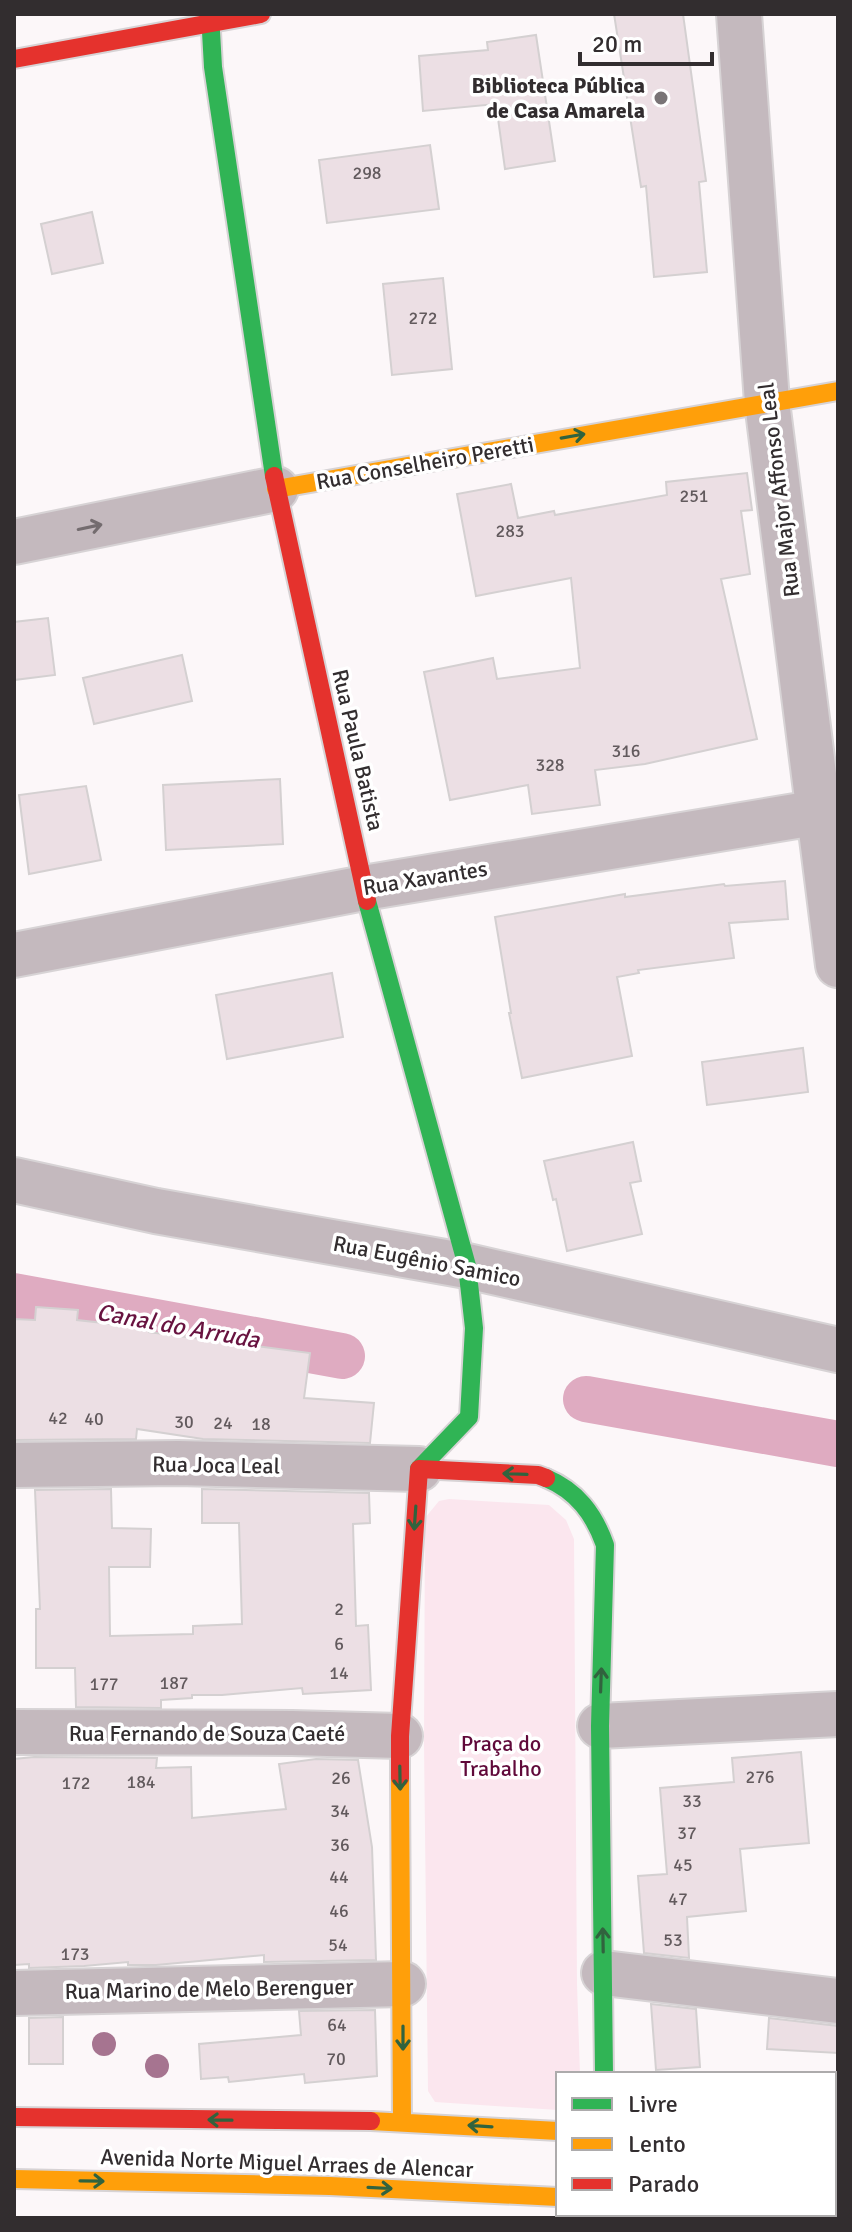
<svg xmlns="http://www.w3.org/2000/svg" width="852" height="2232" font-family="Signika,sans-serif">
  <rect width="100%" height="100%" fill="#fcf7f9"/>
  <!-- green -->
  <path fill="#fbe6ee" d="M449 1499 549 1505 566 1520 574 1539 577 1984 580 2074H558V2110L435 2102 428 2091 424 1744 425 1518 439 1501Z"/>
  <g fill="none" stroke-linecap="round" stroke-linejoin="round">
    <!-- canal -->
    <path stroke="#dfabc1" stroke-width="46" d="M14 1296 342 1356
      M586 1399 838 1444"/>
  </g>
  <!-- building -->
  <path fill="#ecdfe4" stroke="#d4d0d1" stroke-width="2" d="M614 14H683L706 181 699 182 707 272 654 277 646 186 641 187Z
    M536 35 555 161 505 169 496 104 423 111 419 56 488 50 487 42Z
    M430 145 439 209 327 223 319 160Z
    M92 212 103 263 52 274 41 224Z
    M443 278 452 369 392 375 383 284Z
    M747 473 752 510 741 511 750 574 721 579 757 739 645 764 595 770 600 805 532 814 528 785 450 800 424 672 493 658 497 679 580 668 571 578 476 596 457 494 511 484 518 518 554 511 555 515 667 495 666 482Z
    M48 618 55 675 14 680V622Z
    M182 655 192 701 94 724 83 678Z
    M280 779 283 844 166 850 163 785Z
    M86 786 101 860 29 874 19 795Z
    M785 881 788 919 729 923 734 958 638 970 639 973 617 977 632 1056 522 1078 509 1013H511L495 917 625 894V897L724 884 725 886Z
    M332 973 343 1037 227 1059 216 995Z
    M803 1048 808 1092 707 1105 702 1062Z
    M633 1142 641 1181 630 1183 642 1234 567 1251 556 1199 553 1200 544 1161Z
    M36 1307 78 1310 77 1320 149 1328V1332L310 1353 304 1398 374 1403 370 1443 203 1439 137 1429 136 1439 14 1440V1319L35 1320Z
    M111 1489 112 1528 151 1529 150 1567H109L110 1636 193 1634V1626L242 1624 239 1523H202V1489L369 1493 370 1523 353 1524 356 1626 368 1625 371 1690 303 1694 302 1688 222 1695H192V1698L161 1700V1708L76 1707 75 1668H36V1609H40L35 1490Z
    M801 1752 809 1843 740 1849 746 1911 687 1917 689 1958 644 1953 638 1876 667 1874 660 1788 734 1782 732 1758Z
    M34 1757 157 1758 156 1768 191 1767 192 1818 286 1809 279 1764 316 1759 358 1760 372 1847 376 1960 264 1962V1955L156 1965H128V1962L84 1966 29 1968V1964L14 1965V1759Z
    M651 2004 696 2009 700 2067 656 2070Z
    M375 2010 377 2076 305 2083 304 2074 229 2082 228 2077 201 2079 199 2044 301 2035 299 2011Z
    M63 2017V2064H29V2018Z
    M769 2018 838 2026V2053L767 2049Z"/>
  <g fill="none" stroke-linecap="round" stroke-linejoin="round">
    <!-- street casing -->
    <g stroke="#d7d3d5" stroke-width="48">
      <path id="street" d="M739 14 767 402 838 965
        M14 542 276 489
        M14 955 364 888 838 809
        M14 1180 156 1211 467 1266 838 1350
        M14 1465 178 1463 419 1469
        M600 1726 838 1714
        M14 1732 292 1733 400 1736
        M604 1973 838 2001
        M14 1993 403 1984
        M834 2187H838"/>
    </g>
    <!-- fast casing -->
    <g stroke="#d7d3d5" stroke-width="22">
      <path id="fast" d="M210 14 213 67 274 476
        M367 901 467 1266 474 1328 469 1417 419 1469
        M546 1478C577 1491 594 1514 605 1545L600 1726 604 2074
        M834 2210 838 2211"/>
    </g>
    <!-- slow casing -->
    <g stroke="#d7d3d5" stroke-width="22">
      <path id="slow" d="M276 489 838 391
        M400 1778 402 2121
        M371 2121 558 2131
        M14 2179 330 2186 558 2197"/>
    </g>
    <!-- jam casing -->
    <g stroke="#d7d3d5" stroke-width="22">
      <path id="jam" d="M14 59 261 14
        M274 476 367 901
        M400 1778V1736L419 1469 538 1475 546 1478
        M14 2117 371 2121
        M834 2140 838 2141"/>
    </g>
    <!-- street -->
    <use href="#street" stroke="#c4b9be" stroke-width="44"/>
    <!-- fast -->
    <use href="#fast" stroke="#30b455" stroke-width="18"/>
    <!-- slow -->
    <use href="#slow" stroke="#ff9f0a" stroke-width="18"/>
    <!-- jam -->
    <use href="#jam" stroke="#e5322d" stroke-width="18"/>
  </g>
  <!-- trees -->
  <g fill="#a67490">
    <circle cx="104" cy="2044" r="12"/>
    <circle cx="157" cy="2066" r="12"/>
  </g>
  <!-- one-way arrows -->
  <defs><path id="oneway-shaft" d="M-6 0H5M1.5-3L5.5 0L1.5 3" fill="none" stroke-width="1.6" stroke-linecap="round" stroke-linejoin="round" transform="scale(2)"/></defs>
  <g stroke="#31633e">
    <use href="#oneway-shaft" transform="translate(573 436) rotate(-10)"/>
    <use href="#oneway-shaft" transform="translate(515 1474) rotate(-178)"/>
    <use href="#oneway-shaft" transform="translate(415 1518) rotate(94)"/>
    <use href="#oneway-shaft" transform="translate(601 1680) rotate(-88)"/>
    <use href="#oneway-shaft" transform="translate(400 1778) rotate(89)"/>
    <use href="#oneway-shaft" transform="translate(603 1940) rotate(-91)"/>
    <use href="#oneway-shaft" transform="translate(403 2038) rotate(90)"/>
    <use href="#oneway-shaft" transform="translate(220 2120) rotate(-179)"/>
    <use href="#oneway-shaft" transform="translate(480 2126) rotate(-176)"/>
    <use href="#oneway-shaft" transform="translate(92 2181) rotate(1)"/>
    <use href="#oneway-shaft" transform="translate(380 2188) rotate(3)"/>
  </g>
  <use stroke="#746c6f" href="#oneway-shaft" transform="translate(90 527) rotate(-12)"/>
  <!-- markers -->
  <circle fill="#797476" stroke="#fff" stroke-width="3" cx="661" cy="98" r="8"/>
  <g text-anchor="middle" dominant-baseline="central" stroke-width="7" stroke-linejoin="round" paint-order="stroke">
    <!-- number labels -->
    <g font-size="18" fill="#625a5d">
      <text x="367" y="173">298</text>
      <text x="423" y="318">272</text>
      <text x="694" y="496">251</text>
      <text x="510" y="531">283</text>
      <text x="626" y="751">316</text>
      <text x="550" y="765">328</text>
      <text x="58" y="1418">42</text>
      <text x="94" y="1419">40</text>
      <text x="184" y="1422">30</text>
      <text x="223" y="1423">24</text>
      <text x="261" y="1424">18</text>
      <text x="339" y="1609">2</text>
      <text x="339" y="1644">6</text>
      <text x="339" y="1673">14</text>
      <text x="174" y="1683">187</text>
      <text x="104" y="1684">177</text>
      <text x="760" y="1777">276</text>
      <text x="341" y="1778">26</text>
      <text x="141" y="1782">184</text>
      <text x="76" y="1783">172</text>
      <text x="692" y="1801">33</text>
      <text x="340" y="1811">34</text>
      <text x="687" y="1833">37</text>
      <text x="340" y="1845">36</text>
      <text x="683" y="1865">45</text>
      <text x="339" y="1877">44</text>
      <text x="678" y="1899">47</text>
      <text x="339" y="1911">46</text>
      <text x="673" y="1940">53</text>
      <text x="338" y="1945">54</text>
      <text x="75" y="1954">173</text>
      <text x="337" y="2025">64</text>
      <text x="336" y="2059">70</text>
    </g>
    <!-- poi labels -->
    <g font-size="22" font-weight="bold" fill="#322d2f" stroke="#fff" text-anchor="end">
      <text x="645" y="85">Biblioteca Pública<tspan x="645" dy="25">de Casa Amarela</tspan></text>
    </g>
    <!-- street labels -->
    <g font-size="22" fill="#322d2f" stroke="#fff">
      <text transform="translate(425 463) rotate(-10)">Rua Conselheiro Peretti</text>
      <text transform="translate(779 490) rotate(-97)">Rua Major Affonso Leal</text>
      <text transform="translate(358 750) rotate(77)">Rua Paula Batista</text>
      <text transform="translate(425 878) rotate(-9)">Rua Xavantes</text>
      <text transform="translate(427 1261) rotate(11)">Rua Eugênio Samico</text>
      <text transform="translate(216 1465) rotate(1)">Rua Joca Leal</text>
      <text x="207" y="1733">Rua Fernando de Souza Caeté</text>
      <text transform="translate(209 1989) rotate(-1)">Rua Marino de Melo Berenguer</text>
      <text transform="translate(287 2163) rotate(2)">Avenida Norte Miguel Arraes de Alencar</text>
    </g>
    <!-- park labels -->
    <g font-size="22" fill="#60093a" stroke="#fff">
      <text x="501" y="1743">Praça do<tspan x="501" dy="25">Trabalho</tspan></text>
    </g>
    <!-- water labels -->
    <g font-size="24" font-style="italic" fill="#681340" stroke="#fff">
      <text transform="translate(178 1326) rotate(10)">Canal do Arruda</text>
    </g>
  </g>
  <!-- border -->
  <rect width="852" height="2232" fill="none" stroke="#322d2f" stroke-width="32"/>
  <!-- legend -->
  <rect x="556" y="2072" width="280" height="144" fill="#ffffff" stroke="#adabac" stroke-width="2"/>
  <rect x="572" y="2098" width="40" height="12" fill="#30b455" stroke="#adabac" stroke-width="2"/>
  <text x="628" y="2112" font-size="24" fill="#322d2f">Livre</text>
  <rect x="572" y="2138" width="40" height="12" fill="#ff9f0a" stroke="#adabac" stroke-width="2"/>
  <text x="628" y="2152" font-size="24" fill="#322d2f">Lento</text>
  <rect x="572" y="2178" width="40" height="12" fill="#e5322d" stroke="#adabac" stroke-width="2"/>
  <text x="628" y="2192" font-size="24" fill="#322d2f">Parado</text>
  <!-- scale -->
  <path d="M580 52v12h132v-12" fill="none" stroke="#322d2f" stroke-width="4"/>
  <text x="592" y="52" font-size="24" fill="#322d2f" stroke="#ffffff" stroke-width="6" paint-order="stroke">20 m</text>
</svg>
